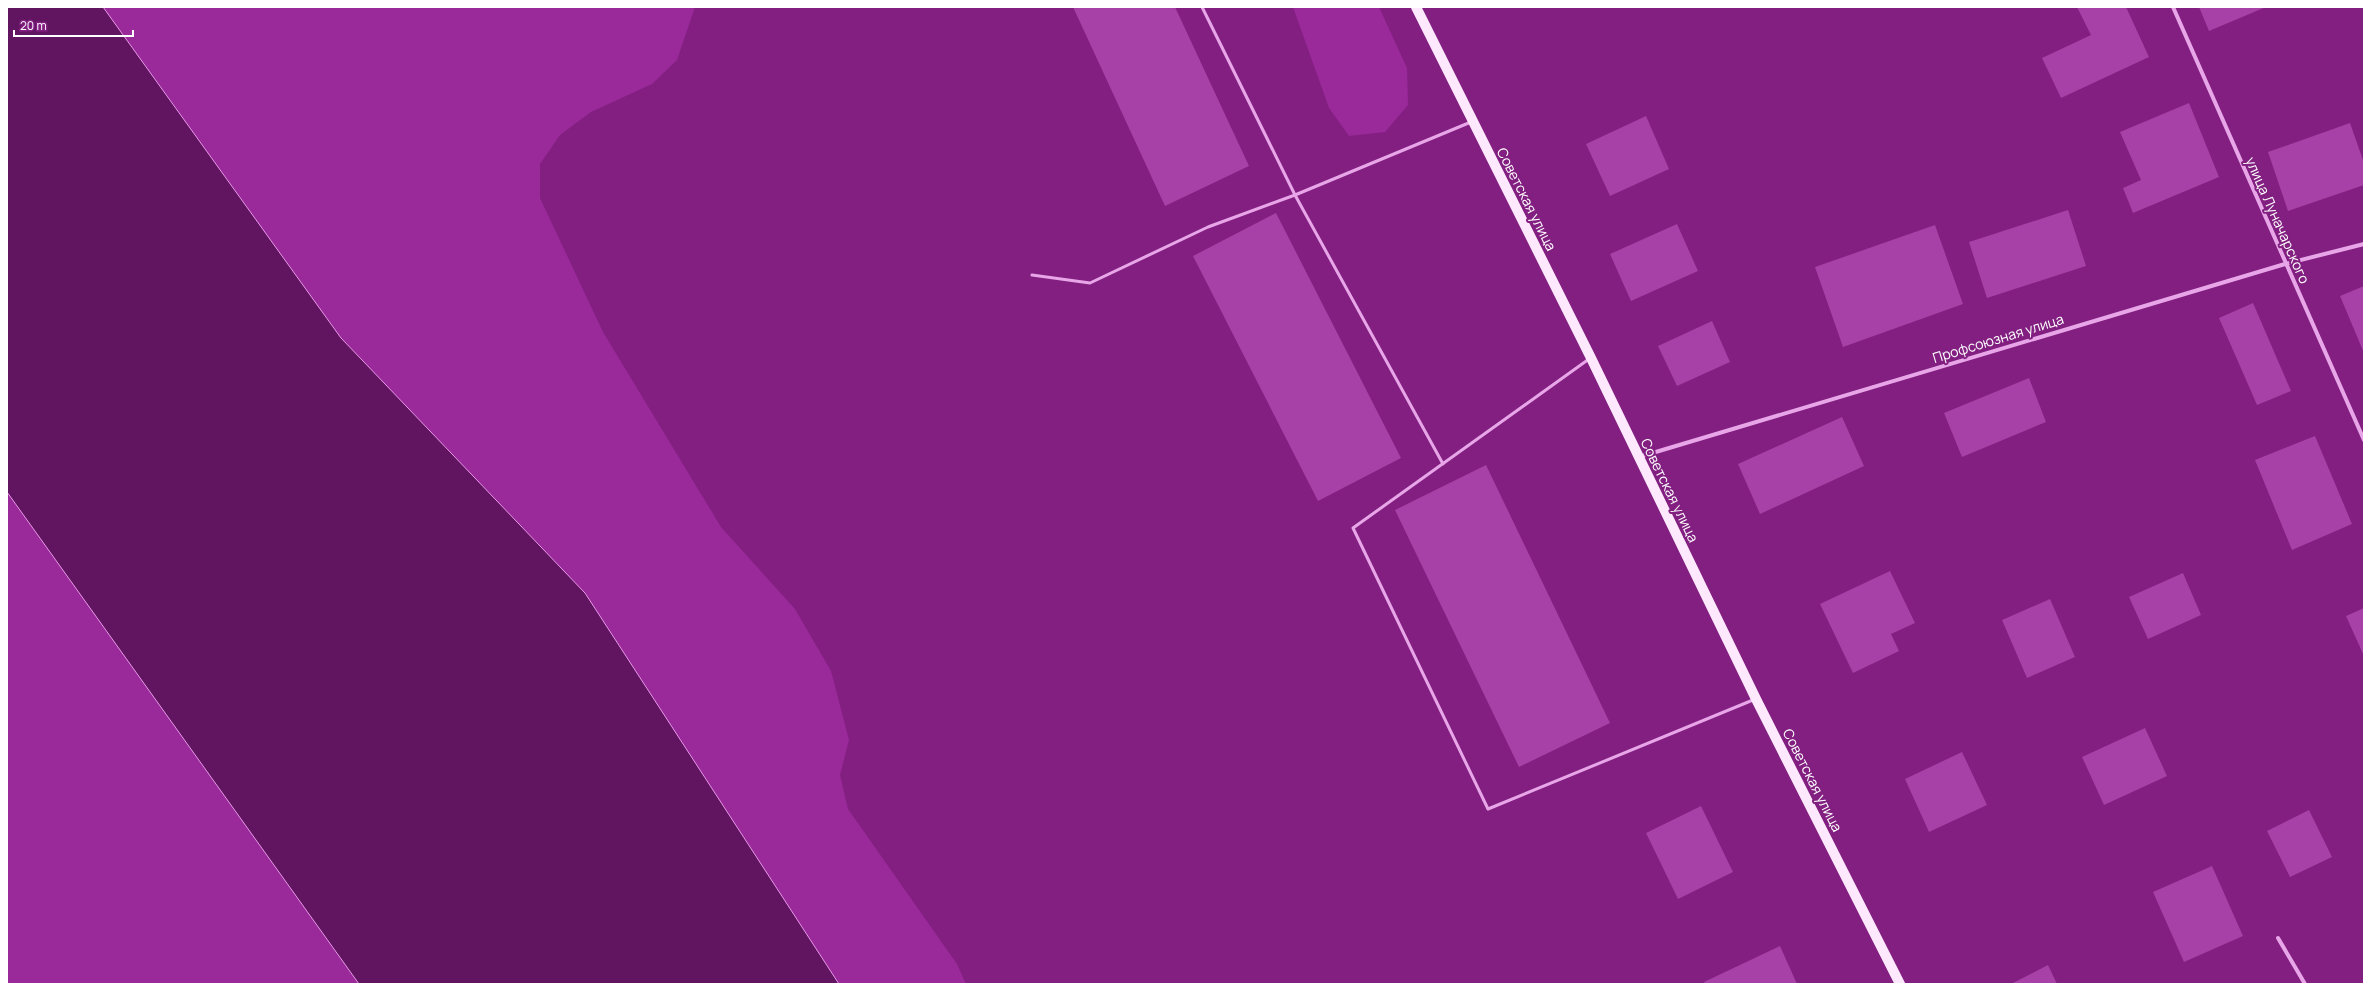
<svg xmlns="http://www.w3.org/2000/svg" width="2371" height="991" font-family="Manrope,sans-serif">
  <rect width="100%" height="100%" fill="#821f81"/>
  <!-- green -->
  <path fill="#9a299a" d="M103 7H695L677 60 652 84 591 112 560 135 540 164V198L603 332 721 527 795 609 831 671 849 740 840 775 848 809 957 964 966 984H839L585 593 341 338Z
    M1293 7H1379L1407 68 1408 105 1385 132 1349 136 1329 108Z
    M7 492 9 494 359 984H7Z"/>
  <!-- water -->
  <path fill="#611560" stroke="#e999ea" d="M7 7H103L341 338 585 593 839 984H359L7 492Z"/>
  <!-- building -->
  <path fill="#a740a7" d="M1073 7H1175L1249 166 1165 206Z
    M2077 7H2126L2149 57 2061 98 2042 58 2091 35Z
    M2199 7H2266L2209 31Z
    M2189 103 2219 177 2133 213 2123 188 2141 180 2120 132Z
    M1646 116 1669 169 1610 196 1586 144Z
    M2350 123 2364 163V185L2288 211 2268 152Z
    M2068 210 2086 266 1987 298 1969 242Z
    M1276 213 1401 458 1318 501 1193 256Z
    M1677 224 1698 271 1631 301 1610 254Z
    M1935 225 1963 304 1843 347 1815 267Z
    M2364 286V353L2340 296Z
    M2253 303 2291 391 2257 405 2219 318Z
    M1712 321 1730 362 1677 386 1658 346Z
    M2029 378 2046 422 1962 457 1944 413Z
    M1842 417 1864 466 1760 514 1738 464Z
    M2315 436 2352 524 2292 550 2255 460Z
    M1486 465 1610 723 1519 767 1395 510Z
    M1890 571 1915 623 1891 634 1899 651 1853 673 1820 604Z
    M2183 573 2201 615 2148 639 2129 597Z
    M2050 599 2075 657 2027 678 2002 620Z
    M2364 608V656L2346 616Z
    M2145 728 2167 776 2104 805 2082 757Z
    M1962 752 1987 805 1929 832 1905 779Z
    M1701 806 1733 872 1678 899 1646 833Z
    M2309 810 2332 857 2290 877 2267 831Z
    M2212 866 2243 936 2184 962 2153 892Z
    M1780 946 1797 984H1705L1704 982Z
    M2048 965 2057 984H2011Z"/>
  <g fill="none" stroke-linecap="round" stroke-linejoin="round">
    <!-- service -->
    <path stroke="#e8a6e9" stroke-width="3" d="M1202 7 1295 195 1443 464
      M1032 275 1090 283 1208 227 1295 195 1471 122
      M1589 359 1353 528 1488 809 1753 700"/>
    <!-- minor -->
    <path stroke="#e8a6e9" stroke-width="4" d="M2173 7 2364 440
      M1639 457 2285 264 2364 244
      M2278 938 2305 984"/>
    <!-- primary -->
    <path stroke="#fee8fd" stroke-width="10" d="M1416 7 1591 358 1756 699 1900 984"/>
  </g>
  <g text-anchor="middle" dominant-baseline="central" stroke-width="4" stroke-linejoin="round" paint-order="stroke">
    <!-- street labels -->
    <g font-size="14" fill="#fff" stroke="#821f81">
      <text transform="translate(1527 199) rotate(63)">Советская улица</text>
      <text transform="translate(2278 220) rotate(66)">улица Луначарского</text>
      <text transform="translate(1998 338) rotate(-17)">Профсоюзная улица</text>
      <text transform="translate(1670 490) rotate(64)">Советская улица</text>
      <text transform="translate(1813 780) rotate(63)">Советская улица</text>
    </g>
  </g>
  <!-- border -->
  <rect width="2371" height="991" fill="none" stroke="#ffffff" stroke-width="16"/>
  <!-- scale -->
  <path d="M14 30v6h119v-6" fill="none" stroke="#ffffff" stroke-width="2"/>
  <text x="20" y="30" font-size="12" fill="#ffffff" stroke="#821f81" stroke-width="3" paint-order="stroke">20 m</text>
</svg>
